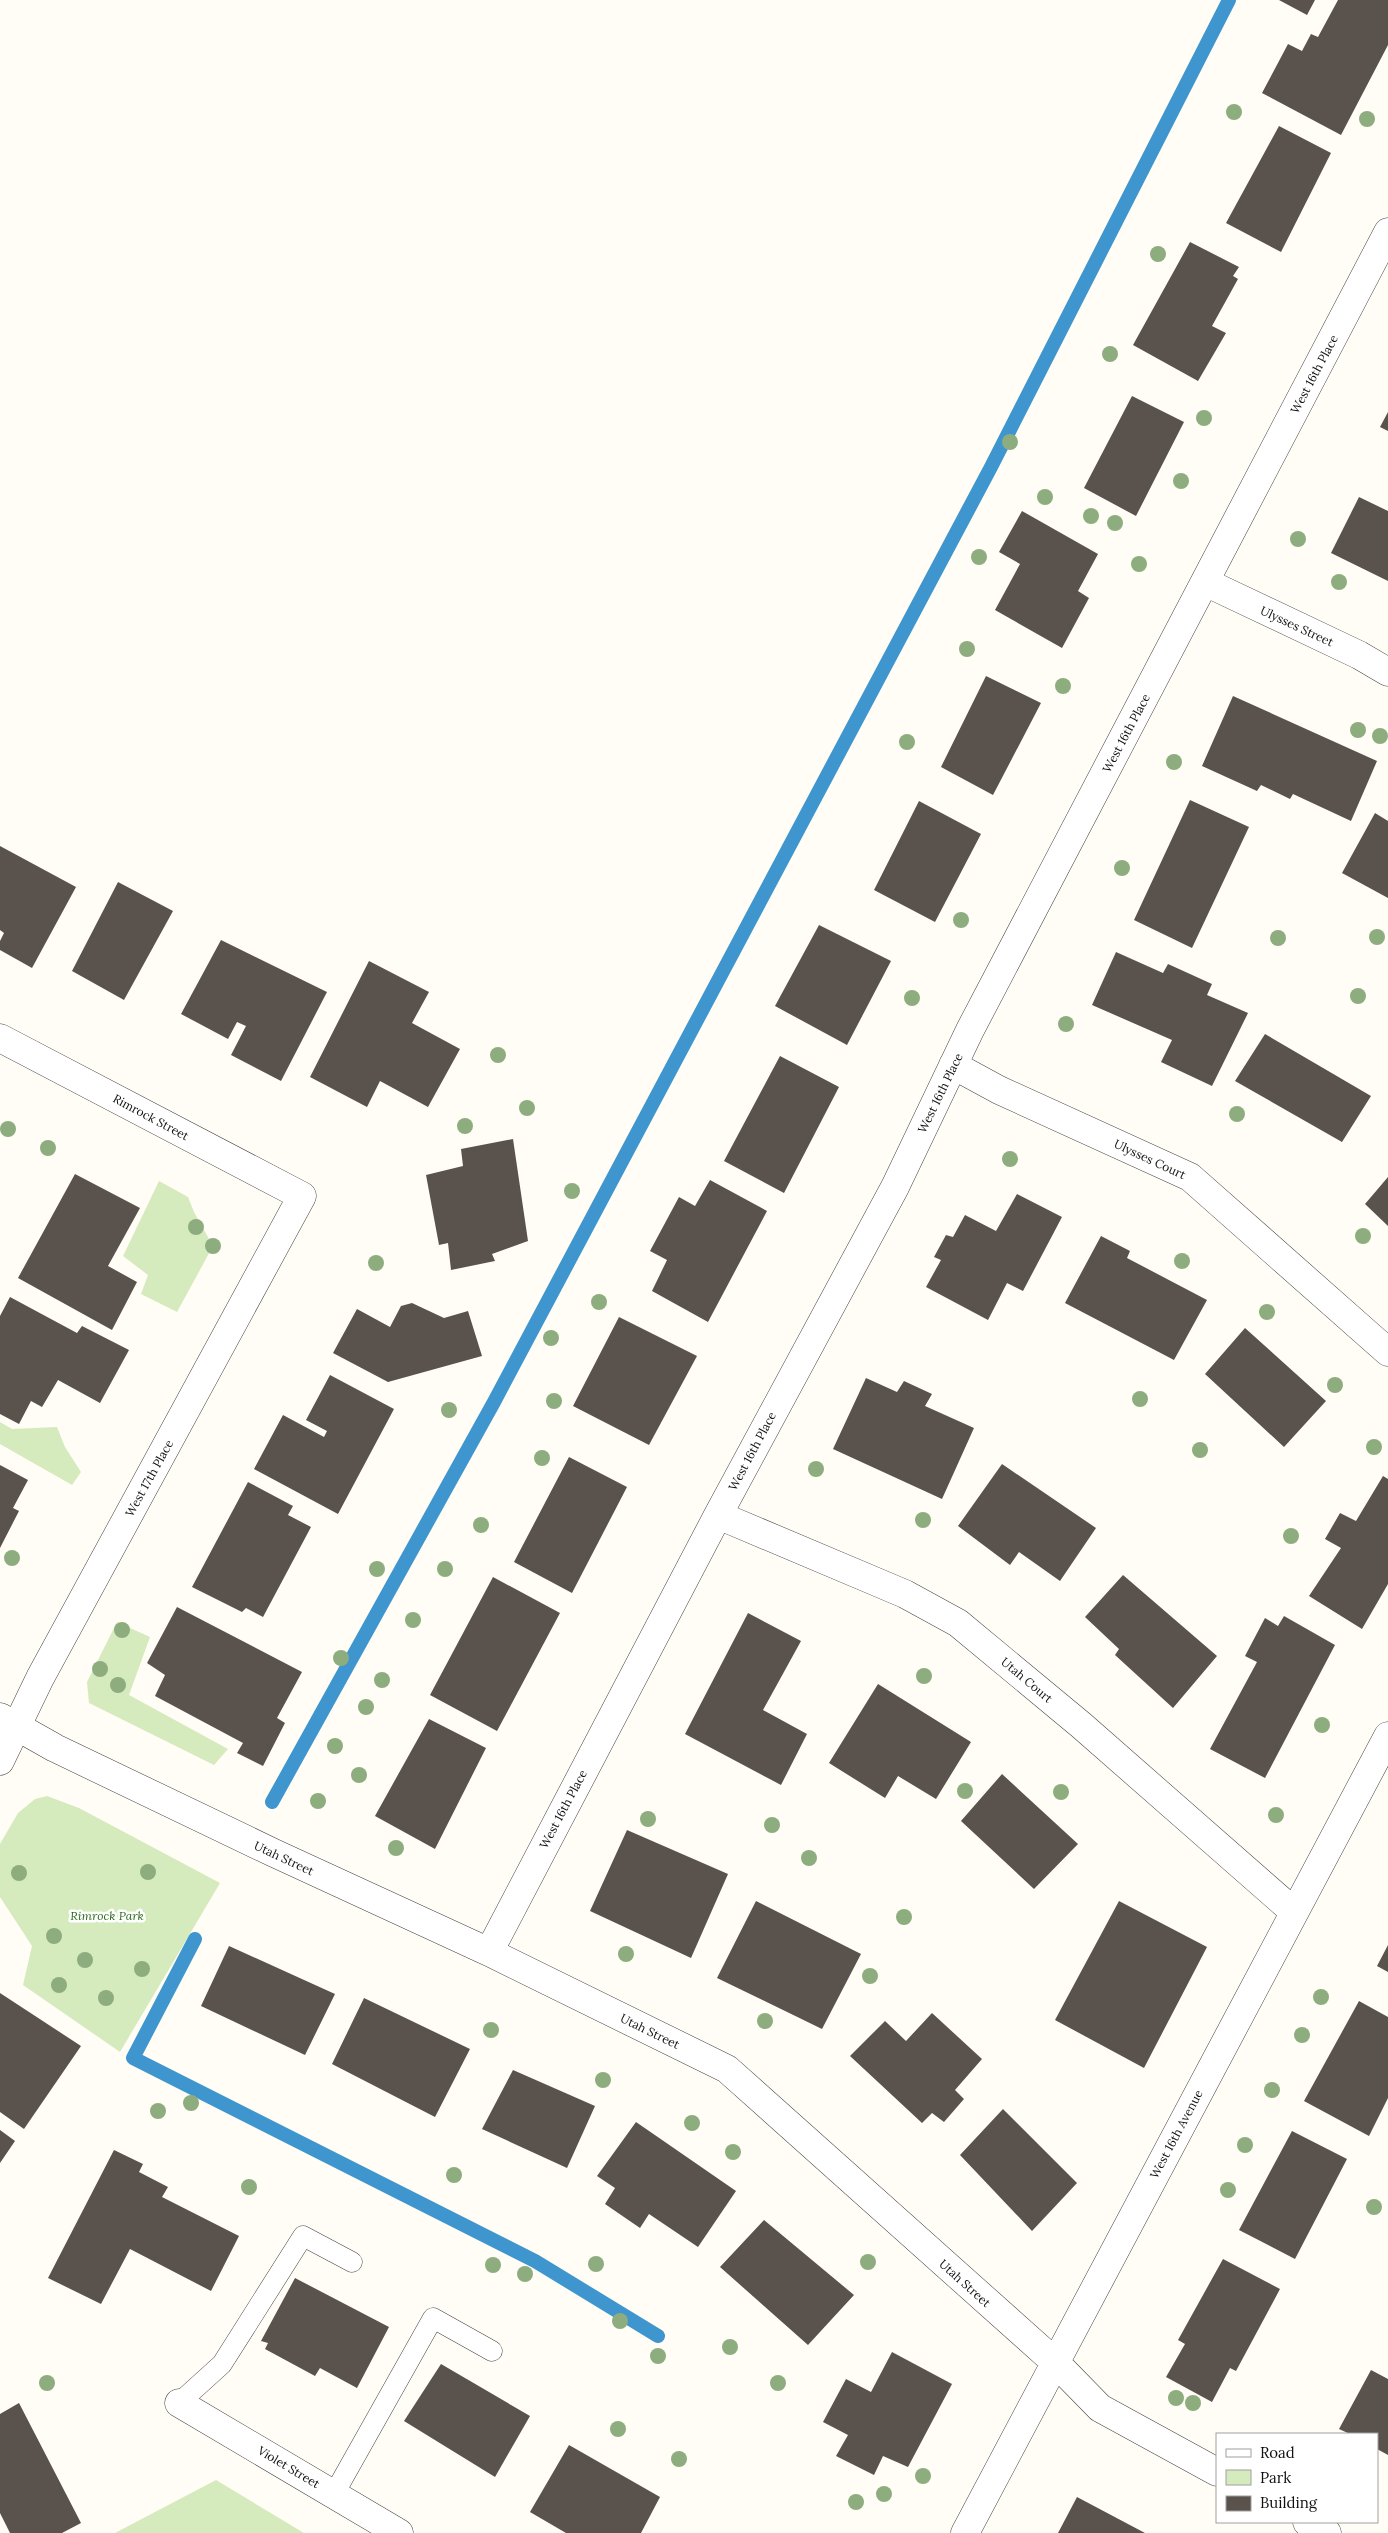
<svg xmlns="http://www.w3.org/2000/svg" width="1388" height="2533" font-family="Lora,serif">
  <rect width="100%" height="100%" fill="#fffdf5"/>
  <!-- green -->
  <path fill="#d5ebbd" d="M159 1181 188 1197 194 1212 213 1246 177 1312 141 1294 148 1275 123 1256Z
    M0 1422 12 1429 57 1427 65 1447 81 1472 72 1485 0 1444Z
    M117 1622 150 1637 129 1695 228 1749 214 1765 89 1703 87 1682Z
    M47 1796 79 1808 220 1883 120 2052 23 1985 32 1946 0 1897V1844L18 1813 35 1799Z
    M216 2480 304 2533H115Z"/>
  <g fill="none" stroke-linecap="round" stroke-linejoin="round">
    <!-- stream -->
    <path stroke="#3f96cf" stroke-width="14" d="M272 1802 494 1402 991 467 1229 0
      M195 1939 133 2058 535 2261 658 2336"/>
  </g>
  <!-- building -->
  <path fill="#5a524d" d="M1279 0H1315L1307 15Z
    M1338 0H1388V45L1341 135 1262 93 1288 44 1302 51 1311 34 1318 37Z
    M1279 126 1331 153 1281 252 1226 223Z
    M1190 242 1239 267 1233 276 1238 279 1212 326 1226 333 1198 381 1133 345Z
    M1132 396 1184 422 1136 516 1084 488Z
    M1388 412V431L1380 427Z
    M1359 497 1388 511V581L1331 553Z
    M1022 511 1098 554 1078 591 1089 598 1062 648 995 610 1020 564 999 552Z
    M986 676 1041 703 993 795 941 767Z
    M1233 696 1377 761 1351 821 1293 794 1290 799 1261 785 1257 791 1202 766Z
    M1190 800 1249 827 1192 948 1134 920Z
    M919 801 981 834 935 922 874 890Z
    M1375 813 1388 821V898L1342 873Z
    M0 846 76 887 32 968 0 950V941L4 933 0 930Z
    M118 882 173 911 124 1000 72 971Z
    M819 925 891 961 847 1045 775 1006Z
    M221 940 327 992 281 1081 231 1055 246 1026 237 1022 228 1039 181 1014Z
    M1116 952 1163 973 1168 964 1212 984 1207 995 1248 1013 1212 1086 1161 1062 1172 1040 1092 1005Z
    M369 961 429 992 412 1023 460 1049 428 1107 380 1081 367 1107 310 1077Z
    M1265 1034 1371 1096 1342 1142 1235 1081Z
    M780 1056 839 1087 784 1193 724 1161Z
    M513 1139 528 1241 492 1254 495 1261 451 1270 448 1243 439 1245 426 1175 463 1166 461 1149Z
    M75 1174 140 1208 108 1266 137 1282 112 1330 18 1278Z
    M1388 1177V1226L1365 1204Z
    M710 1180 767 1211 708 1322 652 1291 667 1260 650 1251 679 1197 695 1206Z
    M1017 1194 1062 1217 1023 1291 1007 1283 988 1320 926 1287 941 1260 934 1257 946 1235 953 1237 965 1215 996 1231Z
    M1101 1236 1130 1251 1127 1258 1207 1300 1174 1360 1065 1303Z
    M10 1297 77 1333 82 1326 129 1350 100 1403 58 1380 42 1407 31 1401 19 1424 0 1414V1316Z
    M412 1303 444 1318 468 1311 482 1356 388 1382 333 1353 357 1309 390 1327 401 1306Z
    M619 1317 697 1356 649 1445 573 1406Z
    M1245 1328 1326 1401 1284 1447 1205 1374Z
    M330 1375 394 1409 338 1514 254 1469 283 1415 324 1437 327 1431 306 1420Z
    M866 1378 897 1392 904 1381 932 1394 925 1406 974 1428 942 1499 833 1449Z
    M569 1457 627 1487 572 1593 514 1562Z
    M1002 1464 1096 1528 1060 1581 1019 1552 1010 1565 958 1526Z
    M0 1465 28 1480 13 1508 19 1511 0 1548Z
    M1383 1476 1388 1479V1584L1362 1629 1309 1596 1341 1548 1325 1539 1340 1513 1356 1521Z
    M248 1482 293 1506 288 1515 311 1527 263 1617 246 1608 242 1612 192 1587Z
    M1123 1575 1217 1656 1173 1708 1115 1655 1119 1649 1085 1617Z
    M493 1577 560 1613 497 1731 430 1695Z
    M177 1607 302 1672 277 1718 285 1723 263 1766 237 1753 243 1743 155 1696 165 1675 147 1663Z
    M748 1613 801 1641 763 1710 807 1734 781 1785 685 1734Z
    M1284 1616 1335 1645 1265 1778 1210 1749 1257 1662 1245 1656 1265 1618 1278 1626Z
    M878 1684 971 1742 936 1799 898 1776 885 1798 829 1763Z
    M429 1719 486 1748 435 1849 375 1816Z
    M1002 1774 1078 1844 1034 1889 961 1821Z
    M627 1830 728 1874 691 1958 590 1911Z
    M756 1901 861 1954 822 2029 717 1978Z
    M1119 1901 1207 1947 1144 2068 1055 2020Z
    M1388 1945V1972L1377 1966Z
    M229 1946 335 1994 305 2055 201 2006Z
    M0 1993 81 2046 24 2129 0 2112Z
    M364 1998 470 2049 435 2117 332 2064Z
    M1359 2001 1388 2017V2098L1369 2136 1304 2101Z
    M932 2013 982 2059 955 2090 964 2099 944 2122 932 2113 922 2123 850 2056 885 2021 906 2041Z
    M513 2070 595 2106 567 2168 482 2129Z
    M1003 2109 1077 2183 1032 2231 960 2155Z
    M636 2122 736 2191 698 2247 649 2214 640 2228 605 2204 615 2188 597 2176Z
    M0 2130 15 2141 0 2163Z
    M1292 2131 1347 2159 1295 2259 1239 2230Z
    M114 2150 143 2164 139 2172 168 2187 162 2197 239 2236 211 2291 130 2249 101 2304 48 2278Z
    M764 2220 854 2295 808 2345 720 2267Z
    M1223 2259 1280 2289 1236 2371 1230 2368 1212 2402 1166 2377 1185 2344 1178 2340Z
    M295 2278 389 2327 357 2388 320 2368 315 2376 265 2349 268 2343 261 2341Z
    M892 2352 952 2384 908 2467 883 2456 874 2475 836 2456 848 2435 823 2422 846 2379 871 2392Z
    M441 2364 530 2416 495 2477 404 2421Z
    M1371 2370 1388 2379V2455L1377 2449V2434H1350L1339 2429Z
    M19 2403 81 2523 62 2533H10L0 2513V2414Z
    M569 2445 660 2497 641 2533H566L530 2512Z
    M1077 2497 1145 2533H1058Z"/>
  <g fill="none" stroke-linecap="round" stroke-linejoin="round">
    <!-- lane casing -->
    <g stroke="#444" stroke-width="21">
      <path id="lane" d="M179 2403 222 2364 303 2236 352 2262
        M334 2494 433 2318 492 2351"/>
    </g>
    <!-- street casing -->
    <g stroke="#444" stroke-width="29">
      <path id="street" d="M1205 582 1359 655 1388 672
        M0 1038 302 1196 40 1678 0 1761
        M953 1065 999 1090 1190 1177 1388 1352
        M718 1515 905 1594 958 1623 1081 1725 1293 1911
        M0 1717 55 1748 274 1853 489 1952 727 2069 1056 2363 1100 2408 1217 2472
        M489 1952 718 1515 895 1187 970 1030 1388 232
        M179 2403 399 2533
        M1307 2522 1327 2533
        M965 2533 1388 1736"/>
    </g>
    <!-- lane -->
    <use href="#lane" stroke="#fff" stroke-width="20"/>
    <!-- street -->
    <use href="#street" stroke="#fff" stroke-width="28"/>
  </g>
  <!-- trees -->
  <g fill="#8dad7f">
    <circle cx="1234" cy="112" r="8"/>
    <circle cx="1367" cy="119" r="8"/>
    <circle cx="1158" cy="254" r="8"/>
    <circle cx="1110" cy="354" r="8"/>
    <circle cx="1204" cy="418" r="8"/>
    <circle cx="1010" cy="442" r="8"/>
    <circle cx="1181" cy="481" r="8"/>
    <circle cx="1045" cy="497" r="8"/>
    <circle cx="1091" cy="516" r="8"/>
    <circle cx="1115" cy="523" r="8"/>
    <circle cx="1298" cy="539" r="8"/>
    <circle cx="979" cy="557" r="8"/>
    <circle cx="1139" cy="564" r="8"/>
    <circle cx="1339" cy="582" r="8"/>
    <circle cx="967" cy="649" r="8"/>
    <circle cx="1063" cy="686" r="8"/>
    <circle cx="1358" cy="730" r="8"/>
    <circle cx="1380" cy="736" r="8"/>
    <circle cx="907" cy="742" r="8"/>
    <circle cx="1174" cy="762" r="8"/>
    <circle cx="1122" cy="868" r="8"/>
    <circle cx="961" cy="920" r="8"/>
    <circle cx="1377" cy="937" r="8"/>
    <circle cx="1278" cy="938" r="8"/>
    <circle cx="1358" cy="996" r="8"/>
    <circle cx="912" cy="998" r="8"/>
    <circle cx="1066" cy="1024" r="8"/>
    <circle cx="498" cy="1055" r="8"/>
    <circle cx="527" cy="1108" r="8"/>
    <circle cx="1237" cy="1114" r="8"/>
    <circle cx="465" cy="1126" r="8"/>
    <circle cx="8" cy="1129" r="8"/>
    <circle cx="48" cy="1148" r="8"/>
    <circle cx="1010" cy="1159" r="8"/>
    <circle cx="572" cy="1191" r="8"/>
    <circle cx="196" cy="1227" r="8"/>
    <circle cx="1363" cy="1236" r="8"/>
    <circle cx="213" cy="1246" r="8"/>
    <circle cx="1182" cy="1261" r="8"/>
    <circle cx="376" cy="1263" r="8"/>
    <circle cx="599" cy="1302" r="8"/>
    <circle cx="1267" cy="1312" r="8"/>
    <circle cx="551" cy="1338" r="8"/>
    <circle cx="1335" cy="1385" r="8"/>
    <circle cx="1140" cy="1399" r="8"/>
    <circle cx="554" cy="1401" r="8"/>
    <circle cx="449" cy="1410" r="8"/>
    <circle cx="1374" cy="1447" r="8"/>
    <circle cx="1200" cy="1450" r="8"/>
    <circle cx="542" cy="1458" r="8"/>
    <circle cx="816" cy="1469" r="8"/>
    <circle cx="923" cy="1520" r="8"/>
    <circle cx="481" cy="1525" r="8"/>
    <circle cx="1291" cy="1536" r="8"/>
    <circle cx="12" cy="1558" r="8"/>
    <circle cx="377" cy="1569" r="8"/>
    <circle cx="445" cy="1569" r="8"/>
    <circle cx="413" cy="1620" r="8"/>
    <circle cx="122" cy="1630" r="8"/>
    <circle cx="341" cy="1658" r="8"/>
    <circle cx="100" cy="1669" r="8"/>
    <circle cx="924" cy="1676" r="8"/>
    <circle cx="382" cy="1680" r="8"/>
    <circle cx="118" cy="1685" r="8"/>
    <circle cx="366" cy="1707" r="8"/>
    <circle cx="1322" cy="1725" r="8"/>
    <circle cx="335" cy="1746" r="8"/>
    <circle cx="359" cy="1775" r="8"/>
    <circle cx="965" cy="1791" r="8"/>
    <circle cx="1061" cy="1792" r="8"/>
    <circle cx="318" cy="1801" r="8"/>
    <circle cx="1276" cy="1815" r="8"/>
    <circle cx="648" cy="1819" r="8"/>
    <circle cx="772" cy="1825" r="8"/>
    <circle cx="396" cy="1848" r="8"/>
    <circle cx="809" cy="1858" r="8"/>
    <circle cx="148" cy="1872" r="8"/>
    <circle cx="19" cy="1873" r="8"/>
    <circle cx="904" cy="1917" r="8"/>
    <circle cx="54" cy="1936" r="8"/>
    <circle cx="626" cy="1954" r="8"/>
    <circle cx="85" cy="1960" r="8"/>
    <circle cx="142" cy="1969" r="8"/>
    <circle cx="870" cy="1976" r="8"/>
    <circle cx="59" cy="1985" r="8"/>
    <circle cx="1321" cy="1997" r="8"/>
    <circle cx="106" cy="1998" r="8"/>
    <circle cx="765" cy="2021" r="8"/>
    <circle cx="491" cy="2030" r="8"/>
    <circle cx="1302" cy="2035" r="8"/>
    <circle cx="603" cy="2080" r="8"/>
    <circle cx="1272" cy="2090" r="8"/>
    <circle cx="191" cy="2103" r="8"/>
    <circle cx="158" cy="2111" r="8"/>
    <circle cx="692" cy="2123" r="8"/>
    <circle cx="1245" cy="2145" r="8"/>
    <circle cx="733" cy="2152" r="8"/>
    <circle cx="454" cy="2175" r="8"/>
    <circle cx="249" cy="2187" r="8"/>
    <circle cx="1228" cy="2190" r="8"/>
    <circle cx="1374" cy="2207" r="8"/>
    <circle cx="868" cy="2262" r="8"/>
    <circle cx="596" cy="2264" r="8"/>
    <circle cx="493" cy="2265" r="8"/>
    <circle cx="525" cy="2274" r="8"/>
    <circle cx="620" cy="2321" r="8"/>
    <circle cx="730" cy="2347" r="8"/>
    <circle cx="658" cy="2356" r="8"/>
    <circle cx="47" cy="2383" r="8"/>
    <circle cx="778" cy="2383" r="8"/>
    <circle cx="1176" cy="2398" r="8"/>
    <circle cx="1193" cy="2403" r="8"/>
    <circle cx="618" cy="2429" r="8"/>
    <circle cx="679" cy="2459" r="8"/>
    <circle cx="923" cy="2476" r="8"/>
    <circle cx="884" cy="2494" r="8"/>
    <circle cx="856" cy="2502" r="8"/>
  </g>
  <g text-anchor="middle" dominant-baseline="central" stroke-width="5" stroke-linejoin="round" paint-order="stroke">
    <!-- street labels -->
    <g font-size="12" fill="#111" stroke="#fff">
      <text transform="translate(1314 374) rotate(-62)">West 16th Place</text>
      <text transform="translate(1297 626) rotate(25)">Ulysses Street</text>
      <text transform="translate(1126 733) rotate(-62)">West 16th Place</text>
      <text transform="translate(940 1093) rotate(-64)">West 16th Place</text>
      <text transform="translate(151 1117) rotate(28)">Rimrock Street</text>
      <text transform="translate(1150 1159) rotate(25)">Ulysses Court</text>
      <text transform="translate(752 1451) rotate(-62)">West 16th Place</text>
      <text transform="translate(149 1478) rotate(-61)">West 17th Place</text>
      <text transform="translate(1027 1680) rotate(40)">Utah Court</text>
      <text transform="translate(563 1809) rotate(-62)">West 16th Place</text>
      <text transform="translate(284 1858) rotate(25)">Utah Street</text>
      <text transform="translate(650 2031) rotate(26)">Utah Street</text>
      <text transform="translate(1176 2134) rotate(-62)">West 16th Avenue</text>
      <text transform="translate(965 2283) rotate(42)">Utah Street</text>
      <text transform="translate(289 2467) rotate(31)">Violet Street</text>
    </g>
    <!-- park labels -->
    <g font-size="12" font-style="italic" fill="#2f6b1f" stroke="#fff">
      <text x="107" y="1915">Rimrock Park</text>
    </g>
  </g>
  <!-- legend -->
  <rect x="1216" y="2433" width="162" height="90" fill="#ffffff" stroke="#a0a0a0"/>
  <rect x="1226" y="2449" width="25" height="8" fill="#ffffff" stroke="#a0a0a0"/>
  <text x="1260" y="2458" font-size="15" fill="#111111">Road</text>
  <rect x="1226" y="2470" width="25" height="15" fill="#d5ebbd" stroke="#a0a0a0"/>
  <text x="1260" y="2483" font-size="15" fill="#111111">Park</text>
  <rect x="1226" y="2496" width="25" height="15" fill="#5a524d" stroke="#a0a0a0"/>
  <text x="1260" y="2508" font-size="15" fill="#111111">Building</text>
</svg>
